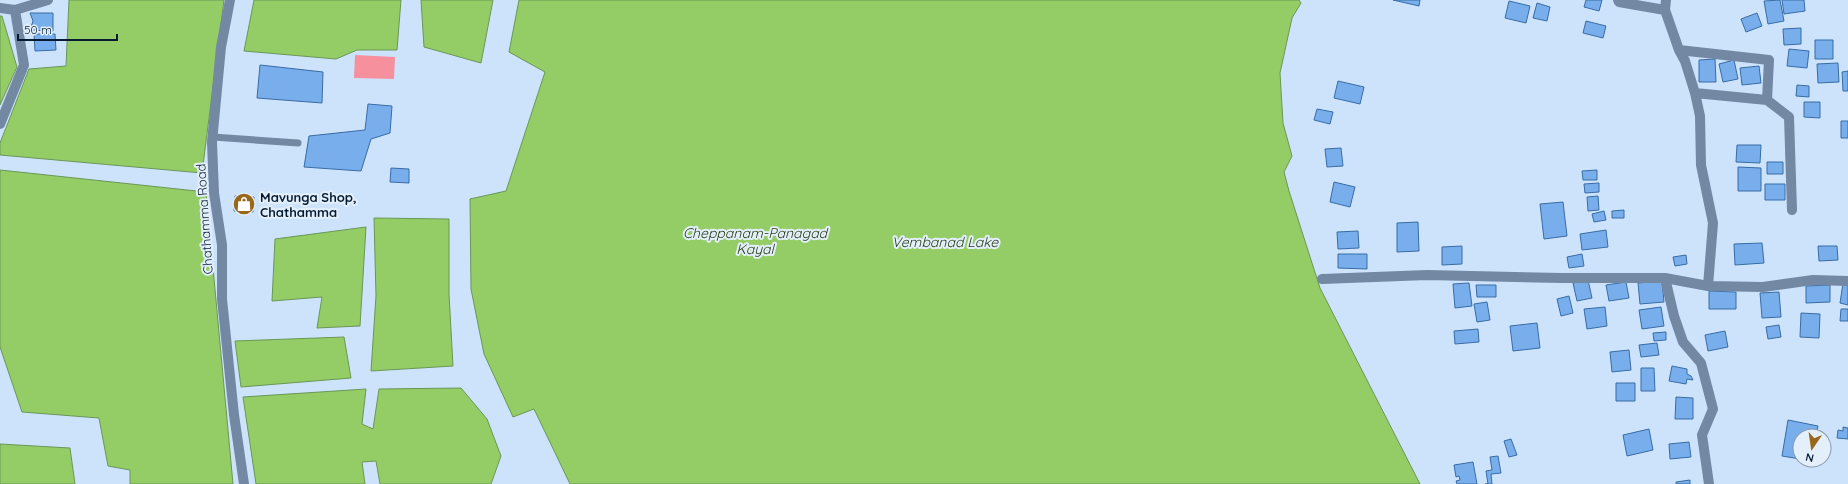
<svg xmlns="http://www.w3.org/2000/svg" width="1848" height="484" font-family="Quicksand,sans-serif">
  <rect width="100%" height="100%" fill="#cde3fc"/>
  <!-- green -->
  <path fill="#f7909d" d="M355 55 395 57 394 79 354 78Z"/>
  <!-- water -->
  <path fill="#94cc66" stroke="#699756" d="M69 0H224L202 173 0 155V143L29 69 66 66Z
    M254 0H401L397 50H357L336 59 244 51Z
    M421 0H493L481 63 424 47Z
    M519 0H1299L1301 3 1292 18 1280 73 1283 123 1292 156 1284 172 1289 191 1320 288 1420 484H570L534 409 513 417 484 354 471 289 470 199 506 191 545 72 509 52Z
    M0 16H2L17 67 0 105Z
    M0 170 206 192 233 484H130V470L108 466 99 418 22 412 0 347Z
    M374 218 449 219V294L453 366 371 371 376 296Z
    M366 227 360 326 317 328 322 297 272 301 275 239Z
    M344 337 351 378 241 387 235 341Z
    M461 388 487 419 501 456 491 484H380L376 461 362 462 365 484H256L243 397 366 389 362 424 373 429 379 389Z
    M0 444 70 448 75 484H0Z"/>
  <!-- building -->
  <path fill="#78aeeb" stroke="#386ca5" d="M1393 0H1420L1419 6Z
    M1586 0H1602L1599 11 1584 7Z
    M1780 0 1784 21 1768 24 1764 1Z
    M1782 0H1804L1805 11 1784 14Z
    M1509 1 1530 6 1526 23 1505 18Z
    M1537 3 1550 7 1547 21 1533 18Z
    M30 13H53V31L30 30 33 21Z
    M1757 13 1762 26 1746 32 1741 19Z
    M1586 21 1606 26 1603 38 1583 33Z
    M1801 28V44L1784 45 1783 29Z
    M34 34H55L56 50 35 51Z
    M1815 40H1833V59H1815Z
    M1789 49 1809 51 1807 68 1787 66Z
    M1715 59 1716 82H1699V60Z
    M1734 60 1738 79 1723 82 1719 64Z
    M1838 63 1839 82 1818 83 1817 64Z
    M260 65 323 72 322 103 257 98Z
    M1759 66 1761 83 1742 85 1740 68Z
    M1848 71V91H1843L1842 72Z
    M1338 81 1364 87 1360 104 1334 98Z
    M1797 85 1809 86V97L1796 96Z
    M1804 102H1820V118L1804 117Z
    M368 104 392 106 390 133 371 139 361 171 304 167 309 136 365 130Z
    M1317 109 1333 112 1330 124 1314 120Z
    M1841 121H1848V138H1841Z
    M1737 145H1761L1760 163 1736 162Z
    M1341 148 1343 166 1327 167 1325 149Z
    M1767 162H1783V174H1767Z
    M1738 167 1761 168V191H1738Z
    M391 168 409 169V183L390 182Z
    M1597 170V180H1583L1582 171Z
    M1334 182 1355 187 1350 207 1330 202Z
    M1599 183V192L1585 193 1584 184Z
    M1765 184H1785V200H1765Z
    M235 196 254 197 253 212 234 211Z
    M1598 196 1599 210 1588 211 1587 197Z
    M1563 202 1567 236 1544 239 1540 204Z
    M1624 210V218H1612V211Z
    M1604 211 1606 220 1594 222 1592 214Z
    M1418 222 1419 251 1397 252V223Z
    M1606 230 1608 247 1582 250 1580 234Z
    M1358 231 1359 248 1338 249 1337 232Z
    M1762 243 1764 263 1735 265 1734 244Z
    M1462 246V264L1442 265V247Z
    M1818 246H1837L1838 260 1819 261Z
    M1338 254H1367V269L1338 268Z
    M1582 254 1584 266 1569 268 1567 257Z
    M1686 255 1687 264 1675 266 1673 257Z
    M1588 280 1592 298 1577 301 1573 283Z
    M1662 281 1664 302 1640 304 1638 283Z
    M1626 282 1629 298 1609 301 1606 285Z
    M1469 283 1472 306 1455 308 1453 284Z
    M1843 283 1848 284V305L1840 303Z
    M1476 285H1496V297H1477Z
    M1830 285V302L1806 303V286Z
    M1709 291 1736 292V309H1709Z
    M1779 292 1781 317 1762 318 1760 293Z
    M1569 296 1573 313 1561 316 1557 299Z
    M1487 302 1490 320 1477 322 1474 304Z
    M1605 307 1607 326 1587 329 1584 309Z
    M1661 307 1664 326 1642 329 1639 310Z
    M1841 309H1848V321H1840Z
    M1801 313 1820 314 1819 338 1800 337Z
    M1537 323 1540 348 1513 351 1510 326Z
    M1779 325 1781 337 1768 339 1766 327Z
    M1478 329 1479 342 1455 344 1454 331Z
    M1725 331 1728 347 1708 351 1705 335Z
    M1666 332V340L1654 341 1653 333Z
    M1657 343 1659 355 1641 357 1639 345Z
    M1629 350 1631 370 1612 372 1610 352Z
    M1672 366 1687 369V374L1691 376 1693 380 1687 379 1686 384 1669 381Z
    M1641 368H1654L1655 391H1641Z
    M1616 383H1635V401H1616Z
    M1676 397 1693 398V419H1675Z
    M1788 420 1818 426 1816 436H1800V459L1782 456Z
    M1843 427 1848 428V439L1837 438 1838 430 1843 431Z
    M1649 429 1653 450 1627 456 1623 435Z
    M1511 439 1517 455 1509 457 1504 441Z
    M1689 442 1691 457 1670 459 1669 444Z
    M1498 456 1501 473 1491 474 1492 484H1485H1488L1486 471 1492 470 1490 457Z
    M1473 462 1477 484H1457L1456 481 1460 480 1459 476 1456 477 1454 465Z
    M1690 480V484H1676V482Z"/>
  <g fill="none" stroke-linecap="round" stroke-linejoin="round">
    <!-- lane -->
    <path stroke="#7288a3" stroke-width="7" d="M213 137 298 143"/>
    <!-- street -->
    <path stroke="#7288a3" stroke-width="10" d="M230 0 221 47 212 142 214 193 222 245V299L234 415 244 484
      M1618 0 1619 2 1665 10
      M1666 0 1665 10 1679 50 1685 61 1695 93 1700 116 1701 165 1713 223 1708 286
      M0 8 15 10
      M1679 50 1769 60 1767 100
      M1695 93 1767 100 1789 117 1792 210
      M0 124 24 65 15 10 48 0
      M1665 278 1674 316 1683 342 1701 363 1713 409 1702 435 1709 484
      M1322 279 1427 275 1562 278H1665L1708 286 1763 287 1813 280 1848 281"/>
  </g>
  <!-- icons -->
  <defs>
    <g id="shop-disc" transform="scale(1.15)"><circle r="9.5" fill="#98671a" stroke="#e4effc"/><path d="M-5-2.5h2.3a2.7 3.5 0 0 1 5.4 0H5L5.5 6h-11ZM-1.5-2.5h3a1.5 2.3 0 0 0-3 0Z" fill="#fff"/></g>
  </defs>
  <g fill-rule="evenodd">
    <use href="#shop-disc" x="244" y="204"/>
  </g>
  <g text-anchor="middle" dominant-baseline="central" stroke-width="4" stroke-linejoin="round" paint-order="stroke">
    <!-- poi labels -->
    <g font-size="13" font-weight="bold" fill="#061b32" stroke="#e4effc" text-anchor="start">
      <text x="260" y="197">Mavunga Shop,<tspan x="260" dy="15">Chathamma</tspan></text>
    </g>
    <!-- street labels -->
    <g font-size="13" fill="#061b32" stroke="#e4effc">
      <text transform="translate(204 219) rotate(-94)">Chathamma Road</text>
    </g>
    <!-- water labels -->
    <g font-size="14" font-style="italic" fill="#273d14" stroke="#e4effc">
      <text x="755" y="233">Cheppanam-Panagad<tspan x="755" dy="16">Kayal</tspan></text>
      <text x="945" y="242">Vembanad Lake</text>
    </g>
  </g>
  <!-- north arrow -->
  <g transform="translate(1812 448) rotate(193)"><circle r="19" fill="#e4effc" stroke="#8b9aab"/>
  <path d="M0-3L7 15L0 10L-7 15Z" fill="#98671a"/>
  <text y="-6" font-size="11" font-weight="bold" text-anchor="middle" fill="#061b32">N</text>
  </g>
  <!-- scale -->
  <path d="M18 34v6h99v-6" fill="none" stroke="#061b32" stroke-width="2"/>
  <text x="24" y="34" font-size="12" fill="#061b32" stroke="#e4effc" stroke-width="3" paint-order="stroke">50 m</text>
</svg>
